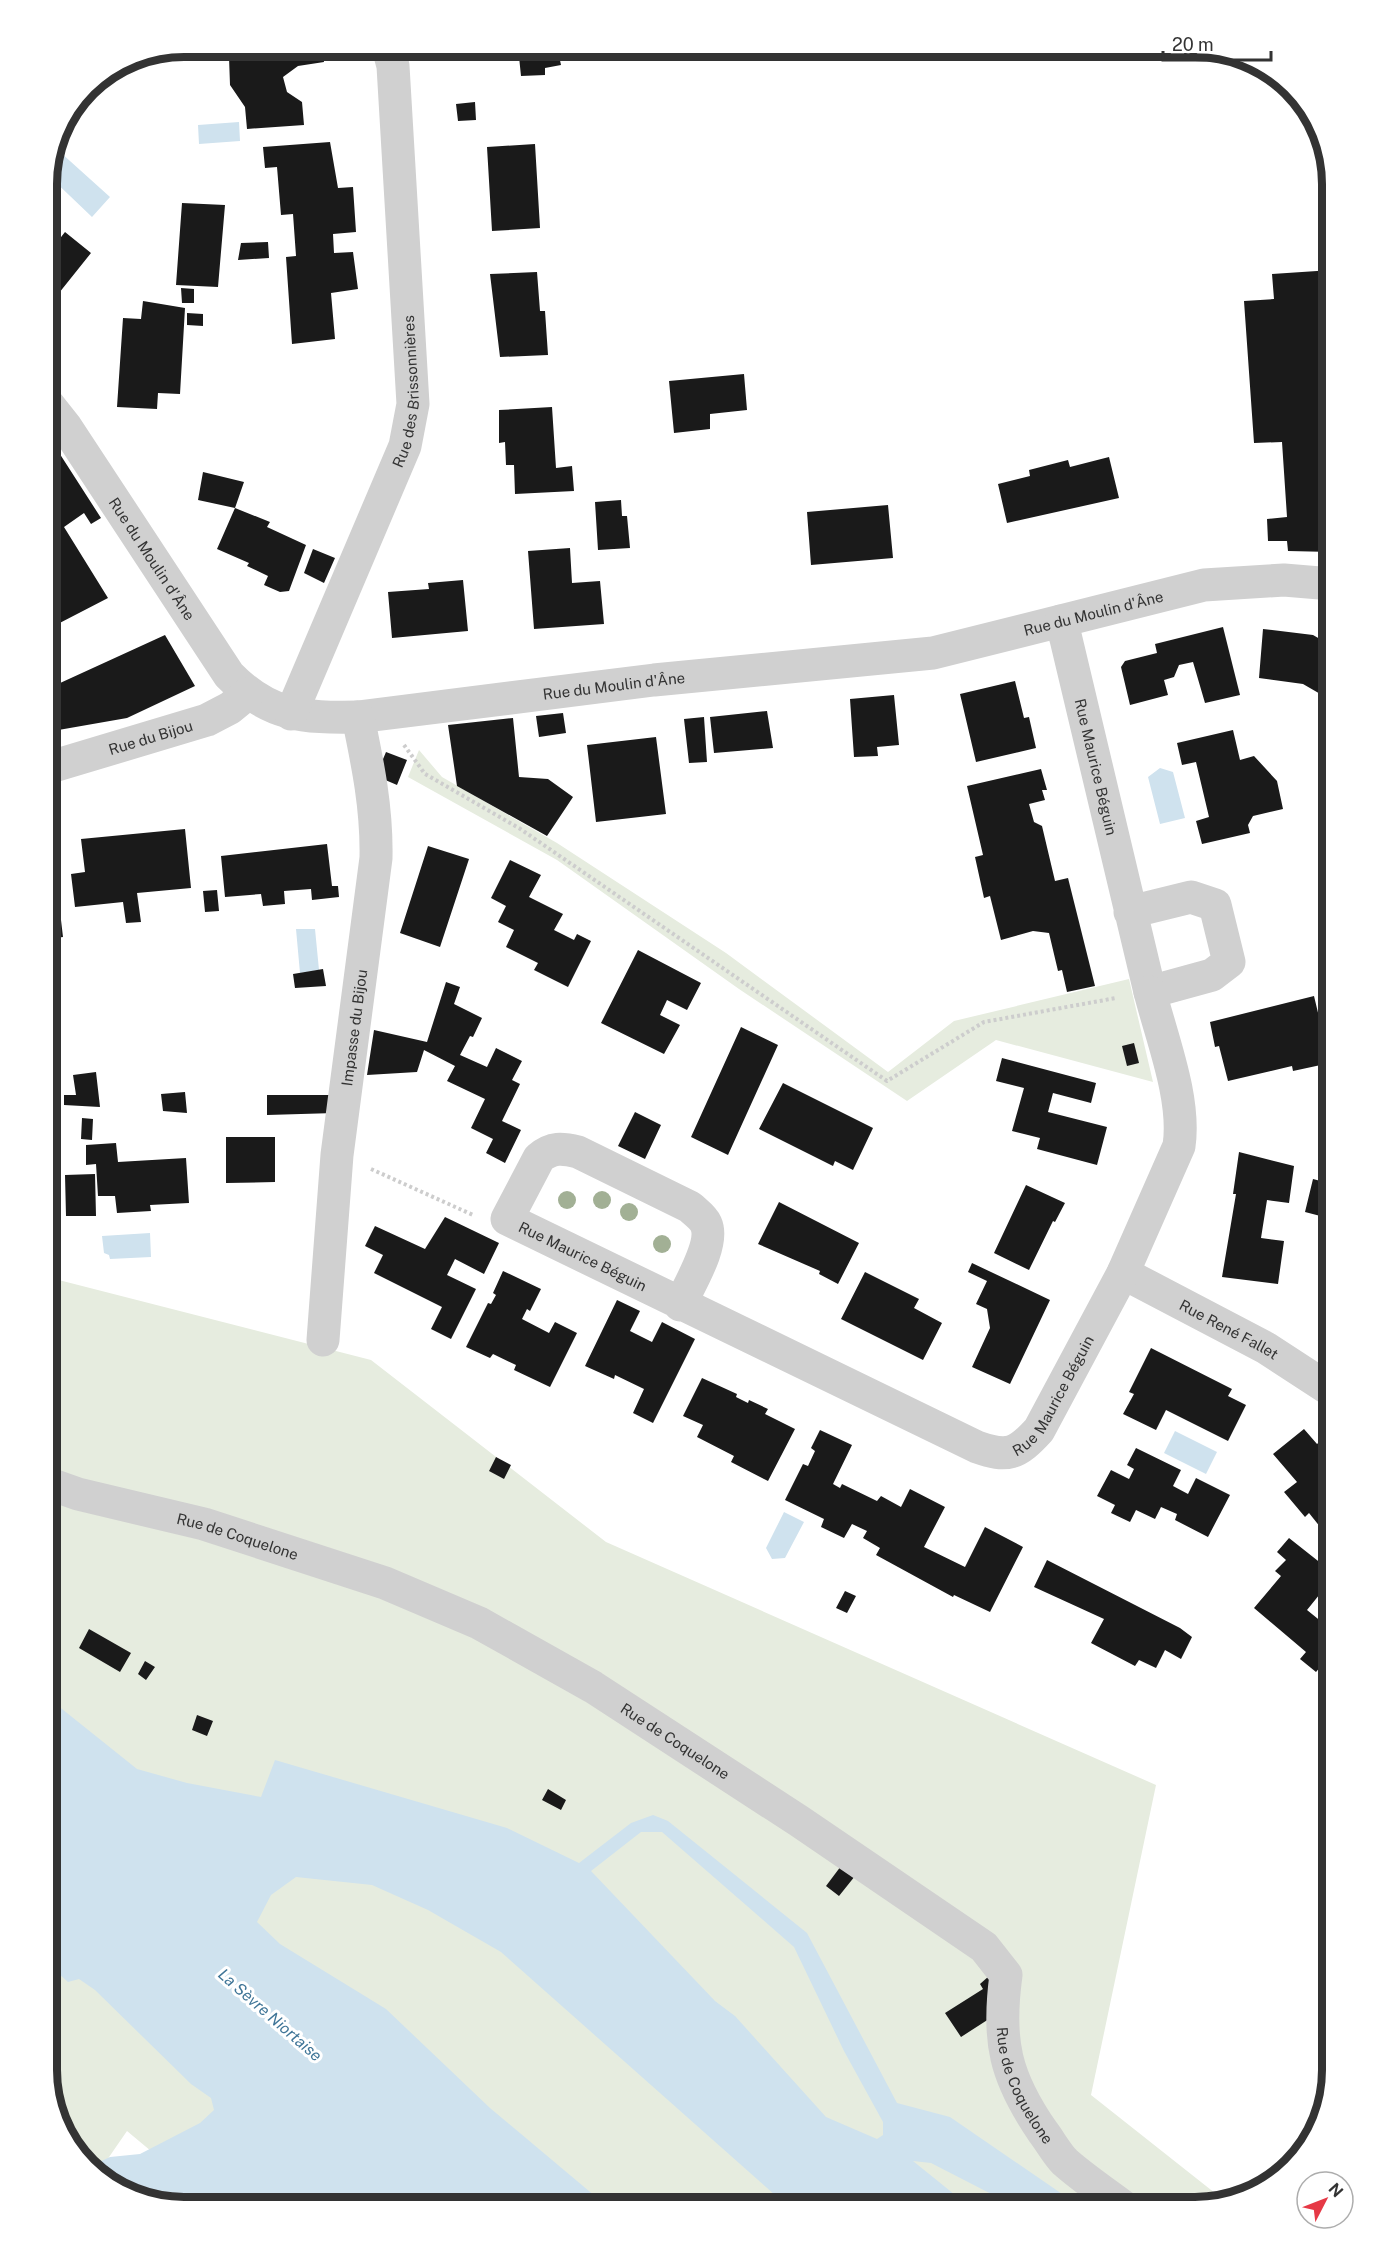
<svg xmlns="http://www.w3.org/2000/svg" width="1379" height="2254" font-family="'Public Sans',sans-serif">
  <rect width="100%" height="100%" fill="#fff"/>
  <!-- green -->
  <path fill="#e6ecdf" d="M419 750 442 777 557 843 726 953 888 1072 954 1021 1129 979 1153 1082 996 1040 907 1101 739 989 557 860 408 777Z
    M47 1277 371 1360 606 1542 1156 1785 1091 2095 1225 2201 1195 2207H218L127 2131 98 2173 61 2131 47 2070Z"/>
  <!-- water -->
  <path fill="#cfe2ee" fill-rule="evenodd" d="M239 122 240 141 199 144 198 125Z
    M60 152 110 197 92 217 47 174 49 164Z
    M1160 768 1173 772 1185 818 1160 824 1148 777Z
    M296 929H315L319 970 300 973Z
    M150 1233 151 1257 110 1259 109 1255 104 1253 102 1236Z
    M1175 1431 1217 1452 1206 1474 1164 1453Z
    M784 1512 804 1522 785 1558 772 1559 766 1548Z
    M47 1697 137 1769 187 1783 261 1797 275 1760 507 1828 579 1863 631 1823 653 1815 668 1821 807 1933 897 2103 950 2117 1081 2207H1012L1003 2200 931 2163 913 2161 970 2207H785L775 2195 501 1952 428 1910 372 1885 296 1877 271 1895 257 1922 280 1944 386 2009 490 2108 608 2207H303L291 2203 287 2207H175L108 2185 91 2166 110 2157 140 2154 200 2123 214 2110 211 2098 191 2084 95 1990 79 1979 68 1982 47 1963ZM641 1832H662L794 1947 844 2051 883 2122V2135L877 2139 826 2117 735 2016 715 2001 591 1871Z"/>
  <!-- building -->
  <path fill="#1a1a1a" d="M283 47H322L324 62 298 66 283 77 287 92 302 102 304 125 247 129 245 107 230 85 229 57 284 50Z
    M518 47H574V48L558 51 561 65 545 68V75L521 76Z
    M475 102 476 120 458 121 456 104Z
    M330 142 338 188 353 187 356 232 333 234 334 253 353 252 358 289 331 293 335 339 292 344 286 257 296 256 293 214 281 215 277 167 265 168 263 147Z
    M535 144 540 228 492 231 487 147Z
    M182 203 225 205 218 287 176 285Z
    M65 232 91 253 47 308V255Z
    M268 242 269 258 238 260 241 243Z
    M1332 270V466L1318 467 1320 522 1332 523V552L1288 551 1287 541H1268L1267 519 1287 517 1282 442 1254 443 1244 301 1274 299 1272 274Z
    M537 272 540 311H545L548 355 500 357 490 274Z
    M181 288 194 289V303H182Z
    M143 301 185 308 180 394 158 393 157 409 117 407 123 318 141 319Z
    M187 313 203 314V326L187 325Z
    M744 374 747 410 710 414V429L674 433 669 381Z
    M552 407 556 468 572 466 574 491 515 494 514 465H506L505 442 499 443V410Z
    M47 434 101 518 91 524 84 513 64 527 108 598 50 628 47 623V487L53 483 47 475Z
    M1109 457 1119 498 1007 523 998 484 1030 476 1029 470 1068 460 1070 467Z
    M203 472 244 482 235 508 198 500Z
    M621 500 622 516H627L630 548 598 550 595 502Z
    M888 505 893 558 811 565 807 512Z
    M235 508 270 522 267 527 306 545 289 591 280 592 264 585 268 576 247 566 249 563 217 549Z
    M570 548 572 583 600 581 604 624 534 629 528 551Z
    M313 549 335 558 324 583 304 573Z
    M463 580 468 631 392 638 388 592 429 589 428 583Z
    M1223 627 1240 695 1205 703 1193 662 1179 665 1174 677 1164 680 1168 695 1130 705 1121 667 1125 661 1157 653 1155 644Z
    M1263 629 1313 635 1332 646V689L1326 686 1322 695 1303 684 1259 678Z
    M165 635 195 686 127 718 47 732V689Z
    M1015 681 1024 718 1029 717 1036 748 976 762 960 694Z
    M894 695 899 745 877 747 878 756 854 757 850 699Z
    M767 711 773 748 714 753 710 717Z
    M563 713 566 733 539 737 536 716Z
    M704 717 707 762 689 763 684 719Z
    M513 718 519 777 548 779 573 797 547 836 457 786 448 725Z
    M1233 730 1240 760 1254 756 1277 781 1283 809 1253 816 1248 825 1250 833 1202 844 1196 821 1209 817 1196 762 1182 765 1177 743Z
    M656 737 666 814 596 822 587 745Z
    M386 752 407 760 397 785 376 776Z
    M1041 769 1047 790H1042L1045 800 1029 804 1034 822 1042 826 1055 881 1068 878 1095 986 1067 992 1062 970 1058 971 1049 933 1033 931 1001 940 990 896 984 898 975 857 983 855 967 786Z
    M185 829 191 888 137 893 141 922 126 923 123 902 75 907 71 874 85 872 81 839Z
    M327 844 332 886H338L339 897 312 900 311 889 284 891 285 904 263 906 261 894 225 897 221 856Z
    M428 846 469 859 440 947 400 933Z
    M510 860 541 875 529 897 563 914 554 930 574 940 577 934 591 941 568 987 534 970 538 963 506 947 514 930 498 922 506 906 491 898Z
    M47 879 54 921 61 920 63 937 47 939Z
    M217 890 219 911 205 912 203 891Z
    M1332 946V985L1329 986 1320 951Z
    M638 950 701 983 687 1010 667 1000 660 1015 680 1025 664 1054 601 1023Z
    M323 969 326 986 295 988 293 974Z
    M446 982 460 987 454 1004 482 1018 473 1037 470 1036 460 1055 487 1067 496 1048 522 1061 512 1080 520 1084 502 1121 521 1130 505 1163 486 1153 493 1139 471 1128 485 1099 447 1081 455 1066 424 1050 417 1072 367 1075 374 1030 427 1042Z
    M1314 996 1330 1063 1293 1071 1292 1066 1228 1081 1219 1046 1215 1047 1210 1022Z
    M741 1027 778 1045 728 1155 691 1137Z
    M1134 1043 1139 1063 1127 1066 1122 1046Z
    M1002 1058 1096 1083 1091 1103 1053 1093 1048 1112 1107 1127 1097 1165 1037 1149 1040 1138 1012 1131 1024 1088 996 1081Z
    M96 1072 100 1107 64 1105V1095H76L73 1075Z
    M783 1083 873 1128 853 1170 835 1161 833 1166 759 1129Z
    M185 1092 187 1113 163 1111 161 1094Z
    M267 1095H338L335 1113 267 1115Z
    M635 1112 661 1125 645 1159 618 1146Z
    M82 1118 93 1119 92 1140 81 1139Z
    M226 1137H275V1182L226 1183Z
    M116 1143 118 1162 186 1158 189 1203 150 1205 151 1211 117 1213 115 1196H98L96 1164 86 1165V1145Z
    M1239 1152 1294 1166 1289 1203 1267 1200 1261 1238 1284 1241 1278 1284 1222 1277 1236 1194H1233Z
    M95 1174 96 1216H66L65 1175Z
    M1313 1179 1332 1184V1219L1305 1212Z
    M1026 1185 1065 1203 1055 1222 1053 1221 1029 1270 994 1253Z
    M779 1202 859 1243 838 1284 819 1274 820 1271 758 1244Z
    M445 1217 499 1243 484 1274 455 1259 447 1275 476 1289 451 1339 431 1329 442 1307 374 1273 383 1255 365 1246 375 1226 425 1249Z
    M972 1263 1050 1300 1010 1384 972 1367 990 1328 987 1309 976 1304 987 1281 968 1272Z
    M503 1271 541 1289 530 1311 527 1309 522 1319 549 1333 555 1322 577 1333 550 1387 514 1370 516 1365 493 1354 490 1358 466 1347 488 1303 491 1304 496 1295 493 1293Z
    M865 1272 919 1299 914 1308 942 1323 923 1360 841 1319Z
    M617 1300 640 1311 630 1331 652 1342 662 1322 695 1339 653 1423 633 1413 644 1389 615 1375 614 1379 585 1366Z
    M1151 1348 1232 1389 1228 1396 1246 1405 1228 1441 1166 1410 1156 1430 1123 1414 1134 1394 1129 1392Z
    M702 1378 737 1394 736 1397 748 1403 749 1400 768 1409 765 1414 795 1429 768 1481 731 1462 734 1456 697 1437 703 1425 683 1416Z
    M1304 1429 1317 1444 1325 1437 1332 1447V1527L1325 1533 1309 1513 1305 1517 1284 1492 1297 1482 1273 1454Z
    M820 1430 852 1445 833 1484 840 1488 842 1484 877 1501 881 1496 901 1507 910 1489 945 1507 924 1547 965 1567 985 1527 1023 1547 990 1612 954 1595 953 1597 876 1555 880 1548 863 1538 867 1531 852 1524 844 1538 821 1527 824 1519 785 1500 803 1464 808 1466 815 1451 811 1448Z
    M1136 1448 1181 1470 1173 1486 1188 1494 1196 1478 1230 1495 1208 1537 1175 1520 1177 1514 1161 1507 1155 1519 1136 1510 1130 1522 1111 1513 1115 1505 1097 1496 1111 1470 1129 1479 1134 1469 1127 1465Z
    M496 1457 511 1465 504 1479 489 1471Z
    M1289 1538 1332 1572V1579L1307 1610 1328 1627 1326 1630 1332 1636V1653L1316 1672 1300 1659 1306 1652 1254 1608 1281 1576 1275 1571 1286 1560 1277 1552Z
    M1047 1560 1180 1628 1192 1637 1181 1659 1165 1650 1156 1668 1139 1660 1135 1666 1091 1643 1104 1619 1034 1587Z
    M845 1591 856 1596 847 1613 836 1608Z
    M89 1629 131 1653 120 1672 79 1648Z
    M145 1661 155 1667 146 1680 138 1674Z
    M197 1715 213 1721 207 1736 192 1730Z
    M548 1789 566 1800 561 1810 542 1800Z
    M841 1866 855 1876 839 1896 826 1886Z
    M989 1976 992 2017 961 2037 945 2013 983 1989 980 1984Z"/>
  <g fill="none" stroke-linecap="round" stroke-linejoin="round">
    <!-- path -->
    <path stroke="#cdcdcd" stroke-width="4" stroke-dasharray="3 3" stroke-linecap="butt" d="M404 745 425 774 519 828 887 1081 984 1022 1116 998
      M371 1169 473 1215"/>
    <!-- minor -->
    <g stroke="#d0d0d0" stroke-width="33">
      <path id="s1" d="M47 403 66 427 229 675C269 716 303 718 358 717L654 680 933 653 1204 585 1284 580 1332 584"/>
      <path id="s2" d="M1061 621 1066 639 1150 992 1212 975 1229 962 1215 905 1191 897 1130 912"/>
      <path id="s3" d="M291 714 405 446 413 404 393 66 388 47"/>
      <path id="s4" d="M47 768 207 720 230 708 247 694"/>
      <path id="s5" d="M1123 1273 1266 1348 1332 1391"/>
      <path id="s6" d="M680 1305C689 1285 715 1244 706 1224 703 1217 695 1212 690 1207L578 1152C562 1148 552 1147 539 1158L507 1219 977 1447C1008 1458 1017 1454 1039 1430L1123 1273 1179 1146C1186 1099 1162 1039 1150 992"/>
      <path id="s7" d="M323 1340 337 1155 376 858C377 809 368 765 358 717"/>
      <path id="s8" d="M47 1483 78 1494 204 1524 385 1583 479 1623 593 1687 799 1821 984 1947 1006 1975C997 2041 1005 2077 1043 2132 1050 2141 1057 2154 1065 2162 1083 2178 1104 2192 1124 2207"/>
    </g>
  </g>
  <!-- trees -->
  <g fill="#a2b095">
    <circle cx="567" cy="1200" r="9"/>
    <circle cx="602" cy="1200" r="9"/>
    <circle cx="629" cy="1212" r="9"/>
    <circle cx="662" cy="1244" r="9"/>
  </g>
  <g text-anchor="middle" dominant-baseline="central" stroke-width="6" stroke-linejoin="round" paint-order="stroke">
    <!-- street labels -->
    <g font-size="15" fill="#333" stroke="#fff">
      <text stroke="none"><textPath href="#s3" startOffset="346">Rue des Brissonnières</textPath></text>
      <text stroke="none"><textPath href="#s1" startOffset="188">Rue du Moulin d'Âne</textPath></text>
      <text stroke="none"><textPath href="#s1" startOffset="1212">Rue du Moulin d'Âne</textPath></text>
      <text stroke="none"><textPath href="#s1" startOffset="726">Rue du Moulin d'Âne</textPath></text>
      <text stroke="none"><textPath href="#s4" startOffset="108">Rue du Bijou</textPath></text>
      <text stroke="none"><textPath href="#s2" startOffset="150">Rue Maurice Béguin</textPath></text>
      <text stroke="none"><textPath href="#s7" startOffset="314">Impasse du Bijou</textPath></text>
      <text stroke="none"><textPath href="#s6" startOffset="430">Rue Maurice Béguin</textPath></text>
      <text stroke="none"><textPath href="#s5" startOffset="120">Rue René Fallet</textPath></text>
      <text stroke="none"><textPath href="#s6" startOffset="975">Rue Maurice Béguin</textPath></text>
      <text stroke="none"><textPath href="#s8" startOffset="198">Rue de Coquelone</textPath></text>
      <text stroke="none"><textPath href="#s8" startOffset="684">Rue de Coquelone</textPath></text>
      <text stroke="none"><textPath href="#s8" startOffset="1206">Rue de Coquelone</textPath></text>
    </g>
    <!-- water labels -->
    <g font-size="16" font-style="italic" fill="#3f7597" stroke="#fff">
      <text transform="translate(270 2015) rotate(41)">La Sèvre Niortaise</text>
    </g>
  </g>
  <!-- crop -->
  <path d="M0 0H1379V2254H0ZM184 57H1195A127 127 0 0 1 1322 184V2070A127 127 0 0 1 1195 2197H184A127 127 0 0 1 57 2070V184A127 127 0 0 1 184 57Z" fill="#fff" fill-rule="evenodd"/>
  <path fill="none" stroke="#333" stroke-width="8" d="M184 57H1195A127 127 0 0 1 1322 184V2070A127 127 0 0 1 1195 2197H184A127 127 0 0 1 57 2070V184A127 127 0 0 1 184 57Z"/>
  <!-- north arrow -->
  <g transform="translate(1325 2200) rotate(48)"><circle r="28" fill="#ffffff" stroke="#adadad" stroke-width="1.5"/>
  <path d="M0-4.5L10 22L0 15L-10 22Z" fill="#e63946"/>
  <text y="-9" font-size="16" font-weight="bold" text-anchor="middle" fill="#333333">N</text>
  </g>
  <!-- scale -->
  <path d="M1163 51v9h108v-9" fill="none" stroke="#333333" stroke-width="3"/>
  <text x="1172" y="51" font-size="18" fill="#333333" stroke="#ffffff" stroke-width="4.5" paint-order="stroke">20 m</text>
</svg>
